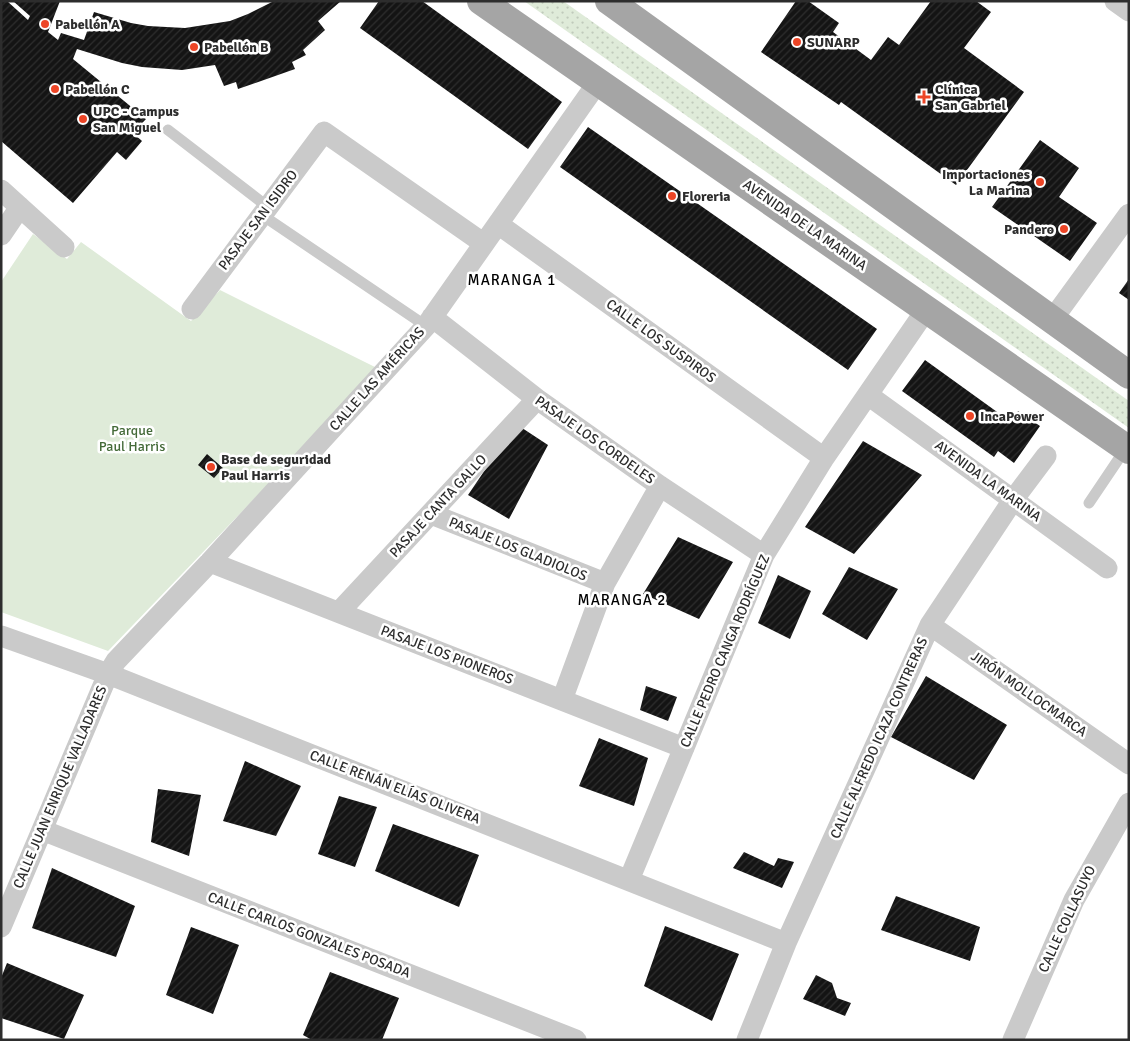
<svg xmlns="http://www.w3.org/2000/svg" width="1130" height="1041" font-family="Signika,sans-serif">
  <defs>
    <pattern id="grass-dots" width="8" height="8" patternUnits="userSpaceOnUse" patternTransform="scale(1.25)"><rect width="8" height="8" fill="#dfebd9"/><path d="M2 2h.1M6 6h.1" fill="none" stroke="#c0cabb" stroke-width="1.8" stroke-linecap="round"/></pattern>
    <pattern id="building-hatch" width="6" height="6" patternUnits="userSpaceOnUse" patternTransform="scale(1.25)"><rect width="6" height="6" fill="#141414"/><path d="M-1 1l2-2M0 6l6-6M5 7l2-2" fill="none" stroke="#2e2e2e"/></pattern>
  </defs>
  <rect width="100%" height="100%" fill="#fff"/>
  <!-- grass -->
  <path fill="url(#grass-dots)" d="M524 1H563L1129 401V428Z"/>
  <!-- park -->
  <path fill="#dfebd9" d="M33 234 67 259 81 242 191 321 220 290 379 369 108 651 1 612V282Z"/>
  <!-- building -->
  <path fill="url(#building-hatch)" d="M1 1H7L28 20 30 16 13 1H60L48 32 58 40 61 33 84 40 94 12 131 23 148 26 185 28 230 21 248 14 274 1H341L318 21 325 30 303 50 306 55 292 62 295 69 238 89 236 82 224 86 215 65 182 70 142 67 122 63 77 49 73 59 146 119 133 133 142 141 126 160 117 152 73 203 1 141Z
    M379 1H422L562 102 528 149 360 28Z
    M796 1H808L839 23 833 32 871 60 888 37 899 45 931 1H976L991 12 964 48 1024 92 956 185 841 102 839 105 761 52Z
    M588 127 877 329 848 370 560 167Z
    M1040 140 1079 168 1059 197 1097 223 1070 261 992 207Z
    M1129 279V300L1119 293Z
    M925 360 1011 422 1018 411 1040 426 1014 463 998 451 994 457 902 391Z
    M516 424 548 445 509 519 468 495Z
    M863 441 922 475 854 554 805 527Z
    M207 454 223 468 214 478 198 465Z
    M678 537 733 562 699 619 643 594Z
    M849 567 898 589 867 640 822 614Z
    M778 575 811 591 790 639 758 623Z
    M926 676 1007 725 974 780 891 737Z
    M646 686 677 697 668 721 640 710Z
    M599 738 648 758 634 806 579 786Z
    M245 761 301 786 276 836 223 821Z
    M158 789 201 795 189 856 151 842Z
    M339 796 377 807 355 867 318 854Z
    M393 824 479 855 459 907 375 871Z
    M744 852 774 866 778 858 794 862 782 888 733 868Z
    M52 868 135 906 116 957 32 928Z
    M896 896 980 927 970 961 881 930Z
    M665 926 739 954 712 1021 644 986Z
    M191 927 239 945 213 1014 166 995Z
    M7 963 84 995 64 1039 1 1018V978Z
    M330 972 399 998 382 1040H312L303 1035Z
    M816 975 832 983 837 998 851 1003 845 1016 803 999Z"/>
  <g fill="none" stroke-linecap="round" stroke-linejoin="round">
    <!-- service -->
    <path stroke="#cacaca" stroke-width="11" d="M168 130 268 207
      M262 215 426 326
      M1089 503 1126 448"/>
    <!-- minor -->
    <path stroke="#cacaca" stroke-width="21" d="M1115 1 1129 11
      M1 190 64 247
      M498 224 824 458
      M1 235 20 207
      M192 309 324 132 483 243
      M432 317 537 399 660 486 764 555
      M1052 320 1129 214
      M868 395 1107 568
      M431 514 605 583
      M210 562 684 748
      M339 612 537 399
      M930 625 1129 764
      M1 636 108 674 786 943
      M562 700 605 583 660 486
      M42 830 576 1040
      M629 880 764 555 824 458 926 310
      M1 927 108 674 116 661 210 562 426 326 598 82
      M747 1040 786 943 930 625 1013 500 1046 456
      M1013 1040 1074 900 1129 803"/>
    <!-- primary -->
    <path stroke="#a5a5a5" stroke-width="28" d="M481 1 1129 450
      M609 1 1129 375"/>
  </g>
  <!-- markers -->
  <g fill="#ed4526" stroke="#fff" stroke-width="2">
    <circle cx="45" cy="24" r="5"/>
    <circle cx="797" cy="42" r="5"/>
    <circle cx="194" cy="47" r="5"/>
    <circle cx="55" cy="89" r="5"/>
    <path d="M921.5 89.5h5v5h5v5h-5v5h-5v-5h-5v-5h5z"/>
    <circle cx="83" cy="119" r="5"/>
    <circle cx="1040" cy="182" r="5"/>
    <circle cx="672" cy="196" r="5"/>
    <circle cx="1064" cy="229" r="5"/>
    <circle cx="970" cy="416" r="5"/>
    <circle cx="211" cy="467" r="5"/>
  </g>
  <g text-anchor="middle" dominant-baseline="central" stroke-width="5" stroke-linejoin="round" paint-order="stroke">
    <!-- poi labels -->
    <g font-size="14" font-weight="bold" fill="#2d2d2d" stroke="#fff" text-anchor="start">
      <text x="55" y="24">Pabellón A</text>
      <text x="807" y="42">SUNARP</text>
      <text x="204" y="47">Pabellón B</text>
      <text x="65" y="89">Pabellón C</text>
      <text x="935" y="89">Clínica<tspan x="935" dy="16">San Gabriel</tspan></text>
      <text x="93" y="111">UPC - Campus<tspan x="93" dy="16">San Miguel</tspan></text>
      <text x="1030" y="174" text-anchor="end">Importaciones<tspan x="1030" dy="16">La Marina</tspan></text>
      <text x="682" y="196">Floreria</text>
      <text x="1054" y="229" text-anchor="end">Pandero</text>
      <text x="980" y="416">IncaPower</text>
      <text x="221" y="459">Base de seguridad<tspan x="221" dy="16">Paul Harris</tspan></text>
    </g>
    <!-- street labels -->
    <g font-size="14" fill="#2d2d2d" stroke="#fff">
      <text transform="translate(258 220) rotate(-53)">PASAJE SAN ISIDRO</text>
      <text transform="translate(805 225) rotate(35)">AVENIDA DE LA MARINA</text>
      <text transform="translate(661 341) rotate(36)">CALLE LOS SUSPIROS</text>
      <text transform="translate(377 379) rotate(-48)">CALLE LAS AMÉRICAS</text>
      <text transform="translate(595 440) rotate(35)">PASAJE LOS CORDELES</text>
      <text transform="translate(988 481) rotate(36)">AVENIDA LA MARINA</text>
      <text transform="translate(438 506) rotate(-47)">PASAJE CANTA GALLO</text>
      <text transform="translate(518 549) rotate(22)">PASAJE LOS GLADIOLOS</text>
      <text transform="translate(725 651) rotate(-67)">CALLE PEDRO CANGA RODRÍGUEZ</text>
      <text transform="translate(447 655) rotate(21)">PASAJE LOS PIONEROS</text>
      <text transform="translate(1029 694) rotate(35)">JIRÓN MOLLOCMARCA</text>
      <text transform="translate(879 738) rotate(-66)">CALLE ALFREDO ICAZA CONTRERAS</text>
      <text transform="translate(60 787) rotate(-67)">CALLE JUAN ENRIQUE VALLADARES</text>
      <text transform="translate(395 787) rotate(21)">CALLE RENÁN ELÍAS OLIVERA</text>
      <text transform="translate(1067 919) rotate(-65)">CALLE COLLASUYO</text>
      <text transform="translate(309 935) rotate(21)">CALLE CARLOS GONZALES POSADA</text>
    </g>
    <!-- park labels -->
    <g font-size="14" fill="#446a38" stroke="#fff">
      <text x="132" y="430">Parque<tspan x="132" dy="16">Paul Harris</tspan></text>
    </g>
    <!-- neighbourhood labels -->
    <g font-size="15" letter-spacing="1" fill="#000" stroke="#fff">
      <text x="512" y="280">MARANGA 1</text>
      <text x="622" y="600">MARANGA 2</text>
    </g>
  </g>
  <!-- border -->
  <rect width="1130" height="1041" fill="none" stroke="#2d2d2d" stroke-width="5"/>
</svg>
